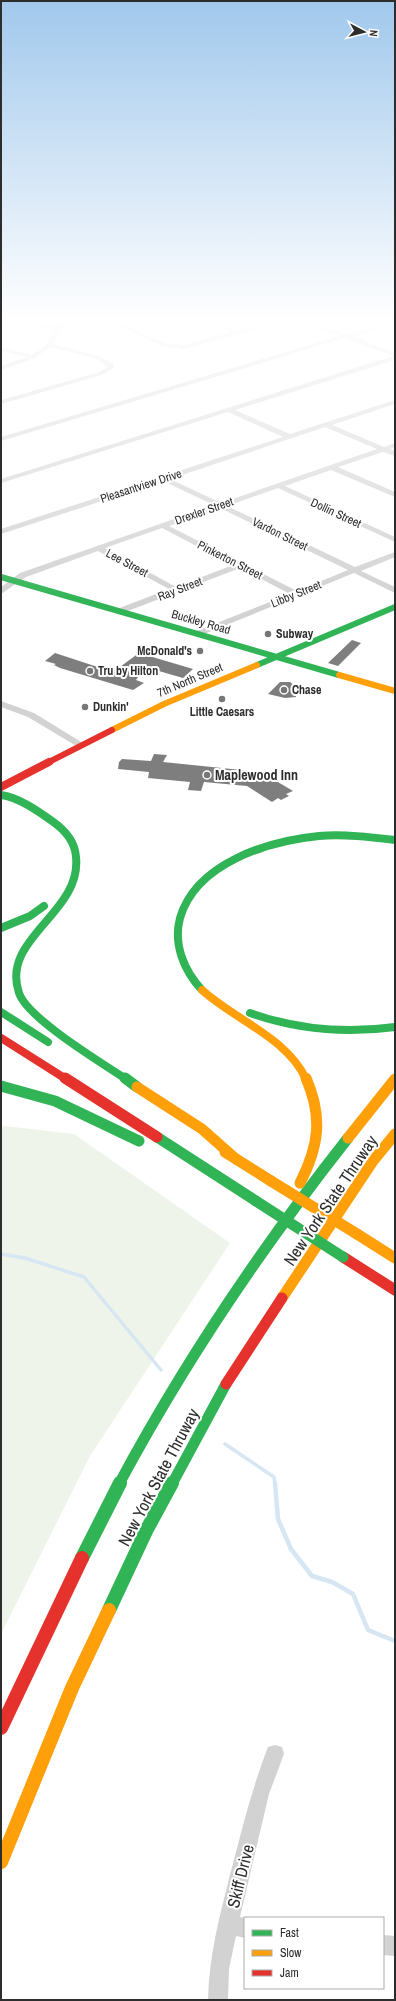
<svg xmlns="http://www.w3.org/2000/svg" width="396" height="2001" font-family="'Archivo Narrow',sans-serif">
  <rect width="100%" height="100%" fill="#fff"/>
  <!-- green -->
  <path fill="#eff4eb" d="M5 1126 74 1134 230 1243 90 1456 1 1634V1127Z"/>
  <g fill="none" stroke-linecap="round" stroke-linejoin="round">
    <!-- stream-far1 -->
    <path stroke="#d6e6f2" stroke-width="3.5" d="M1 1254 25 1258 84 1277 161 1370
      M225 1444 274 1477 275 1484"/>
    <!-- stream -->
    <path stroke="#d6e6f2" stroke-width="4.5" d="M275 1483 278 1519 291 1549 312 1576 332 1582 353 1594 368 1630 395 1641"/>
  </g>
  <!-- building -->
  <path fill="#7e7e7e" d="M352 640 361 643 338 666 328 663Z
    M55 653 113 672 139 653 193 669 183 678 145 667 136 680 144 683 133 690 60 668 54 665 56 664 45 661Z
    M280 682H290L295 686 296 697 285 698 268 694Z
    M154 754 167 755 163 762 261 772 293 791 286 794 289 796 281 800 278 798 272 802 247 786 204 782 201 791 188 790 190 782 148 778 149 772 118 769 119 762 122 759 151 761Z"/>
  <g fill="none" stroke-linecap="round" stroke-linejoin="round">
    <!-- street -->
    <path fill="#d2d2d2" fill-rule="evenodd" d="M4 322H25L58 326 60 322H66L53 344 99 356 113 364 114 368 101 375 1 404V400L97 373 108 367 95 358 50 347 35 358 1 370V366L27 357 1 351V347L32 355 44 347 56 329Z
      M109 322H117L165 343 184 345 231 332 209 322C220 322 226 329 236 330 245 331 265 322 277 322L240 334 184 349 162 346Z
      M306 322C321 322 332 333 346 334 356 335 379 322 395 322L352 336 395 353V360L235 410 290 434 395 400V404L332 425 384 447 395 443V447L390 449 395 451V456L383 452 338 467 395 492V497L331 470 285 486 395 537V542L278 488 227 506 355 567 395 552V557L361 571 395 587V593L354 573 197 637 193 634 194 632 290 594 240 568 120 614 117 613V609L169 589 98 551 26 577 1 594V587L20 573 214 505 163 481 1 534V529L283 437 228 412 1 483V479L393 356 345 338 1 441V437L340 336ZM325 427 377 449 221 503 170 479ZM220 508 348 570 297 591 169 526ZM162 528 233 565 176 587 105 548Z
      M1 701 34 713 86 745 84 747H78L28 717 1 707Z
      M275 1745 282 1747 284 1754 269 1794 240 1917 245 1918V1938L236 1936 229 1969 228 2000H208C209 1954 220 1915 231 1871 242 1829 252 1788 268 1747Z
      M383 1935 395 1936V1956L383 1955Z"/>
    <!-- fast-far3 -->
    <path stroke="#30b455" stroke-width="6" d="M1 577 339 675
      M257 665 395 607"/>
    <!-- fast-far2 -->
    <path stroke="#30b455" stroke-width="8" d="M1 795C18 797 38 811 52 821 65 830 75 841 76 857 82 913 0 938 19 993 27 1018 102 1063 126 1079
      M1 928 30 916 44 906
      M202 990C184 971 173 944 180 918 196 863 268 841 319 836 344 834 370 837 395 840
      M1 1012 48 1042
      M250 1013C298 1030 344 1034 395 1027"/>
    <!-- fast-far1 -->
    <path stroke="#30b455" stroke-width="11" d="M125 1078 137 1087
      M1 1086 55 1101 139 1141
      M157 1137 256 1201
      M119 1484C185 1361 262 1247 348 1138
      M172 1484 226 1384"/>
    <!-- fast -->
    <path stroke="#30b455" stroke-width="14" d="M82 1558 120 1483
      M109 1610 146 1531 172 1483"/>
    <!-- slow-far3 -->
    <path stroke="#ff9f0a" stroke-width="6" d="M339 675 395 691
      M112 730 164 704 257 665"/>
    <!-- slow-far2 -->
    <path stroke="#ff9f0a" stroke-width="8" d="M202 990C235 1020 286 1037 306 1079"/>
    <!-- slow-far1 -->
    <path stroke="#ff9f0a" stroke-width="11" d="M137 1087 202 1129 237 1160
      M348 1138 395 1079
      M225 1152 271 1181
      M300 1183C319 1146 323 1117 306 1078
      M357 1234 395 1258
      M282 1298 373 1161 395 1134"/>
    <!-- slow -->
    <path stroke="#ff9f0a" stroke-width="14" d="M1 1862 72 1688 109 1610"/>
    <!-- jam-far3 -->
    <path stroke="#e5322d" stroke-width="6" d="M47 763 112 730"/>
    <!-- jam-far2 -->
    <path stroke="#e5322d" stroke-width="8" d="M1 787 49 762
      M1 1038 66 1079"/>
    <!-- jam-far1 -->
    <path stroke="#e5322d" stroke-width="11" d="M65 1078 157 1137
      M343 1257 395 1290
      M226 1384 282 1298"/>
    <!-- jam -->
    <path stroke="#e5322d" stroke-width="14" d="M1 1728 82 1558"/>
    <!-- fast-bridge -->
    <path stroke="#30b455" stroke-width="11" d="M256 1201 343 1257"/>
    <!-- slow-bridge -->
    <path stroke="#ff9f0a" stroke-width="11" d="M271 1181 357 1234"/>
  </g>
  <!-- sky -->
  <linearGradient id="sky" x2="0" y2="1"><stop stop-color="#a1c8ec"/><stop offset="0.53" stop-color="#fff"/><stop offset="1" stop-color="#fff" stop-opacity="0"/></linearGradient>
  <rect width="396" height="602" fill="url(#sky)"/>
  <!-- markers -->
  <g fill="#767676" stroke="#fff" stroke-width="1.5">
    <circle cx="268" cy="634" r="4"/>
    <circle cx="200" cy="651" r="4"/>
    <circle cx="90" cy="671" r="4"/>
    <circle cx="284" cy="690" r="4"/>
    <circle cx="222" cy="699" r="4"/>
    <circle cx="85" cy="707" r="4"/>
    <circle cx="207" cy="775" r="4"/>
  </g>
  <g text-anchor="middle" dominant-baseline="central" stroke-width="4" stroke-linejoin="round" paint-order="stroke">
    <!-- far-street labels -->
    <g font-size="12" fill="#2d2d2d" stroke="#fff">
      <text transform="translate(141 486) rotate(-18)">Pleasantview Drive</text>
      <text transform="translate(204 511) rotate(-19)">Drexler Street</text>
      <text transform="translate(336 513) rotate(25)">Dollin Street</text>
      <text transform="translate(280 534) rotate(26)">Vardon Street</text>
      <text transform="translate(230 560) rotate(27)">Pinkerton Street</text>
      <text transform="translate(127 563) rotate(28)">Lee Street</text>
      <text transform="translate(180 589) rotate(-21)">Ray Street</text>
      <text transform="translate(296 594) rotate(-22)">Libby Street</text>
      <text transform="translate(201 622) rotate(16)">Buckley Road</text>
      <text transform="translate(190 680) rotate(-23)">7th North Street</text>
    </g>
    <!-- far-poi labels -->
    <g font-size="12" font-weight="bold" fill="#2d2d2d" stroke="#fff" text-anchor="start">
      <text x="276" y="634">Subway</text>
      <text x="192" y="651" text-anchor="end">McDonald's</text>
      <text x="98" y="671">Tru by Hilton</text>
      <text x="292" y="690">Chase</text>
      <text x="93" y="707">Dunkin'</text>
      <text x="222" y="712" text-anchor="middle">Little Caesars</text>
    </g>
    <!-- poi labels -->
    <g font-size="14" font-weight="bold" fill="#2d2d2d" stroke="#fff" text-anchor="start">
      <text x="215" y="775">Maplewood Inn</text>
    </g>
    <!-- near-street labels -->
    <g font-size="17" fill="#2d2d2d" stroke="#fff">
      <text transform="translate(330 1200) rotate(-56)">New York State Thruway</text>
      <text transform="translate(158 1477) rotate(-62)">New York State Thruway</text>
      <text transform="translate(240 1876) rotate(-76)">Skiff Drive</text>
    </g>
  </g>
  <!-- border -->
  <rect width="396" height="2001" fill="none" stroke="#2d2d2d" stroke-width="4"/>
  <!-- legend -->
  <rect x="244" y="1917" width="140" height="72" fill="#ffffff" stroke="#ababab"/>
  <rect x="252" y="1930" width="20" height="6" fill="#30b455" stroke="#ababab"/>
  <text x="280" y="1937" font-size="12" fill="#2d2d2d">Fast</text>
  <rect x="252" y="1950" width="20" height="6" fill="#ff9f0a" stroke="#ababab"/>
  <text x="280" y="1957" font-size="12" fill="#2d2d2d">Slow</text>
  <rect x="252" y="1970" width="20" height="6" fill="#e5322d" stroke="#ababab"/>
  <text x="280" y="1977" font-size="12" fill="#2d2d2d">Jam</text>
  <!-- north arrow -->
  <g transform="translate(364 32) rotate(97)" stroke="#ffffff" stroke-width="3" paint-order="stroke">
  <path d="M0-3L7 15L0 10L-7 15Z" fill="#2d2d2d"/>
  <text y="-6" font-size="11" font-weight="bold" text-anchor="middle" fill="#2d2d2d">N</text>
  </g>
</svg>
